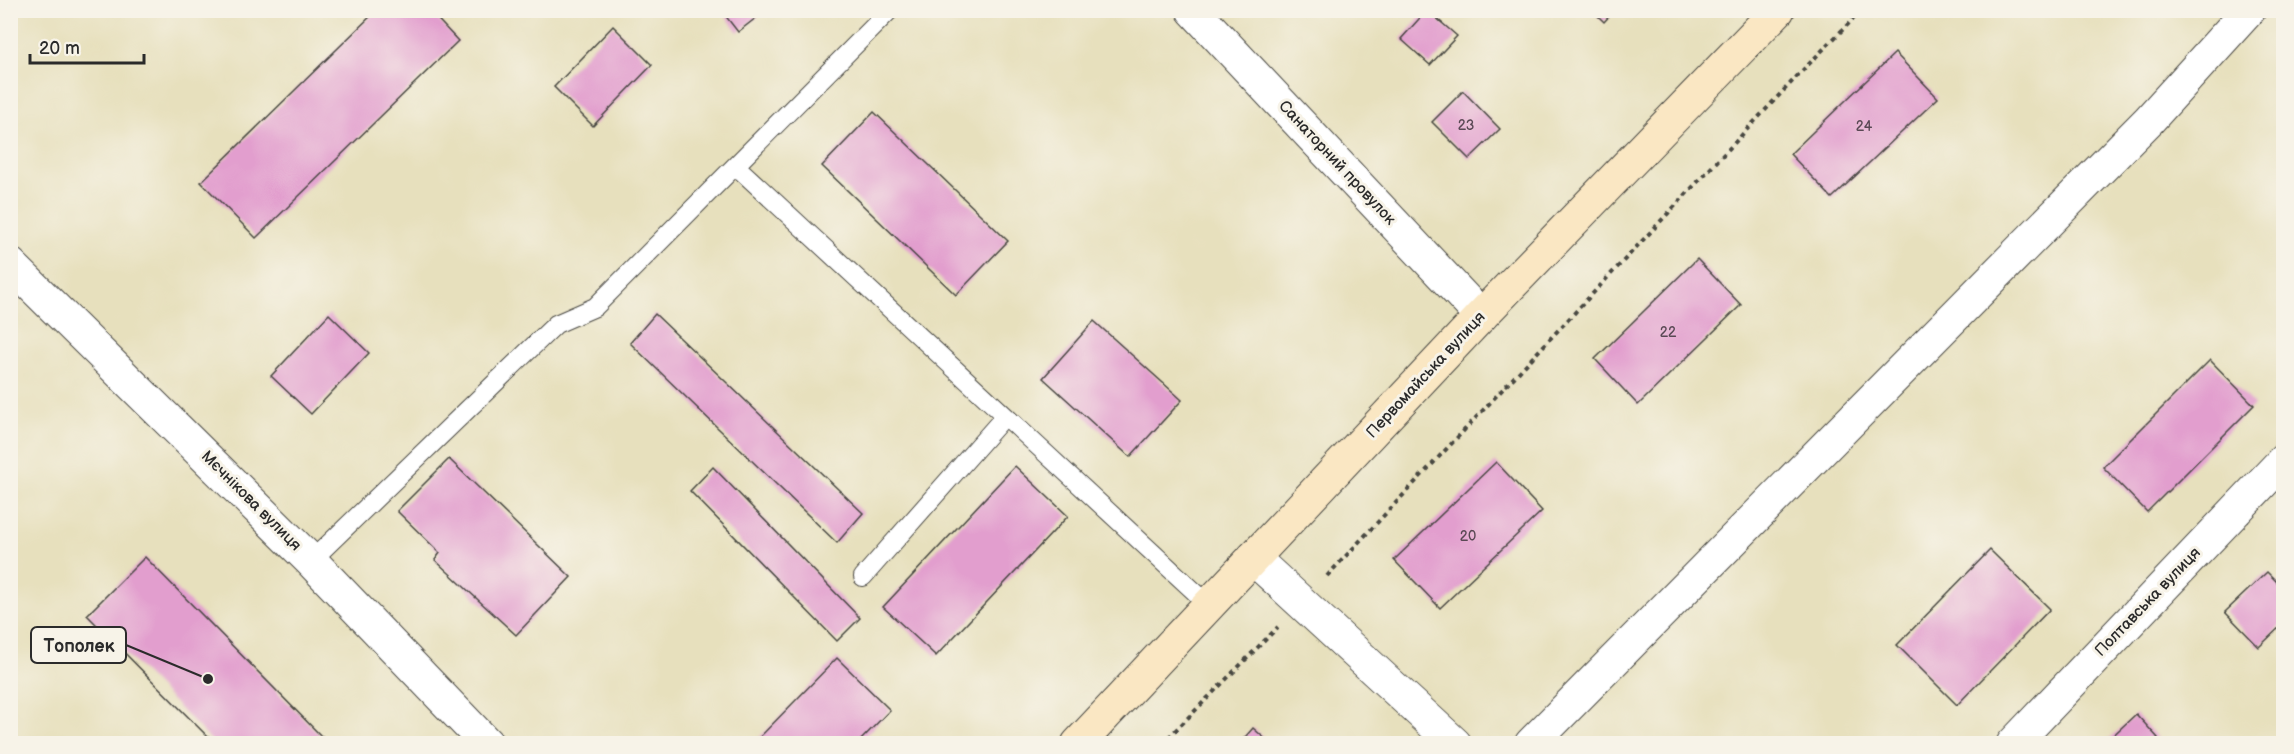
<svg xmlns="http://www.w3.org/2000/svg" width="2294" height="754" font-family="'Balsamiq Sans',sans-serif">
  <rect width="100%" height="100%" fill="#f7f3e8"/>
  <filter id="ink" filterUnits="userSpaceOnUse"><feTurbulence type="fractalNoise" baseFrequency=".0167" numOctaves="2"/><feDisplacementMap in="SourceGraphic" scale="12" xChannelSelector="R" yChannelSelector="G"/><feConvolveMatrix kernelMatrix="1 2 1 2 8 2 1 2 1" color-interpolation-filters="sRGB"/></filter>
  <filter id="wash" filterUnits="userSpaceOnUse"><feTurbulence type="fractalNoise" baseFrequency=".008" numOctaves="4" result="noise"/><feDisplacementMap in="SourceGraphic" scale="24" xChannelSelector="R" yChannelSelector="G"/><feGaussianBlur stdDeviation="1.35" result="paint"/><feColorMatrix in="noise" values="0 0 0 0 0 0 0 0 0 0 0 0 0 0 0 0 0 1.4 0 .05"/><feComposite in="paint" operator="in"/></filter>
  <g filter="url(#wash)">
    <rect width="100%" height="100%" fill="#e7e0bd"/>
    <g id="blocks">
      <!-- building -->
      <path fill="#e29ece" d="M377 10H429L458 41 256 238 201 182Z
        M721 10H766L738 32Z
        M1427 10 1457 36 1430 65 1401 39Z
        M1592 10H1615L1604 22Z
        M613 26 652 65 593 126 554 87Z
        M1895 53 1938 98 1832 198 1790 154Z
        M1463 91 1500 129 1469 159 1432 122Z
        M874 112 1008 241 956 295 822 166Z
        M1697 259 1741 305 1638 405 1595 359Z
        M329 314 369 353 311 414 271 376Z
        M655 314 863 513 837 543 630 343Z
        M1094 321 1182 400 1130 457 1043 378Z
        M2210 360 2254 405 2147 512 2103 467Z
        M449 459 571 577 516 635 435 560 440 553 397 511Z
        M1496 462 1542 511 1440 608 1394 560Z
        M1015 466 1068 516 936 656 883 607Z
        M713 467 860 618 837 641 690 491Z
        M1990 550 2050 609 1957 705 1897 645Z
        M145 557 329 744H215L87 615Z
        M2267 572 2284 589V623L2259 647 2225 612Z
        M837 658 890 710 857 744H753Z
        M2136 714 2158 738 2152 744H2104Z
        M1253 728 1271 744H1239Z"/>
    </g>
  </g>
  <g filter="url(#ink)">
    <use href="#blocks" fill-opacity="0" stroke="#474641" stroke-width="1.5"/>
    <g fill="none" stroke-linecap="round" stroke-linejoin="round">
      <!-- lane casing -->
      <g stroke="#474641" stroke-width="20">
        <path id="lane" d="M736 166 1209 605
          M311 561 556 324 595 307 890 10
          M863 577 1005 416"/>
      </g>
      <!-- street casing -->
      <g stroke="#474641" stroke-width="35">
        <path id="street" d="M1193 10 1481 316
          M10 264 311 561 487 744
          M1253 558 1455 744
          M1531 744 2149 120 2249 10
          M2013 744 2284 460"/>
      </g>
      <!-- secondary casing -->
      <g stroke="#474641" stroke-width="35">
        <path id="secondary" d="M1078 744 1481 316 1778 10"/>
      </g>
      <!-- path -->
      <path stroke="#474641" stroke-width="4" stroke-dasharray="4.5 4.5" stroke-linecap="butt" d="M1327 576 1802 71 1862 10
        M1162 744 1278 627"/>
      <!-- lane -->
      <use href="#lane" stroke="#fff" stroke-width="18"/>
      <!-- street -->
      <use href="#street" stroke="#fff" stroke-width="33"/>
      <!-- secondary -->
      <use href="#secondary" stroke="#fae7c3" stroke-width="33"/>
    </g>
  </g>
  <g text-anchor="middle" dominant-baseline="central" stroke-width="6" stroke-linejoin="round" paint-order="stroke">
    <!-- number labels -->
    <g font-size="14" fill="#594854">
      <text x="1466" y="125">23</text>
      <text x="1864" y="126">24</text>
      <text x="1668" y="332">22</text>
      <text x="1468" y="536">20</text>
    </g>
    <!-- street labels -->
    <g font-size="16" fill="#2b2b2b" stroke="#f7f3e8">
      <text transform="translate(1337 163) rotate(47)">Санаторний провулок</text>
      <text transform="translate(1426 375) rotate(-47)">Первомайська вулиця</text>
      <text transform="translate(251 501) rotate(45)">Мєчнікова вулиця</text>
      <text transform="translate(2148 602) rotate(-46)">Полтавська вулиця</text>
    </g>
  </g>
  <!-- callouts -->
  <path fill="none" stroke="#2b2b2b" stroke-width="2" d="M208 679L126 645"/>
  <circle fill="#2b2b2b" stroke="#f7f3e8" stroke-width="2" cx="208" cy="679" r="6"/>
  <rect fill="#f7f3e8" stroke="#2b2b2b" stroke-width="2" x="31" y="627" width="95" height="36" rx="6"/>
  <g font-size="18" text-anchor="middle" font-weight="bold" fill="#2b2b2b">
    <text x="79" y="652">Тополек</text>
  </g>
  <!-- margin -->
  <rect width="2294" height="754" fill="none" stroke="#f7f3e8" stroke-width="36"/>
  <!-- scale -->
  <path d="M30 54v9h114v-9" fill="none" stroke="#2b2b2b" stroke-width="3"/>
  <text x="39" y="54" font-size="18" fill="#2b2b2b" stroke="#f7f3e8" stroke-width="4.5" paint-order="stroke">20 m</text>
</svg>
